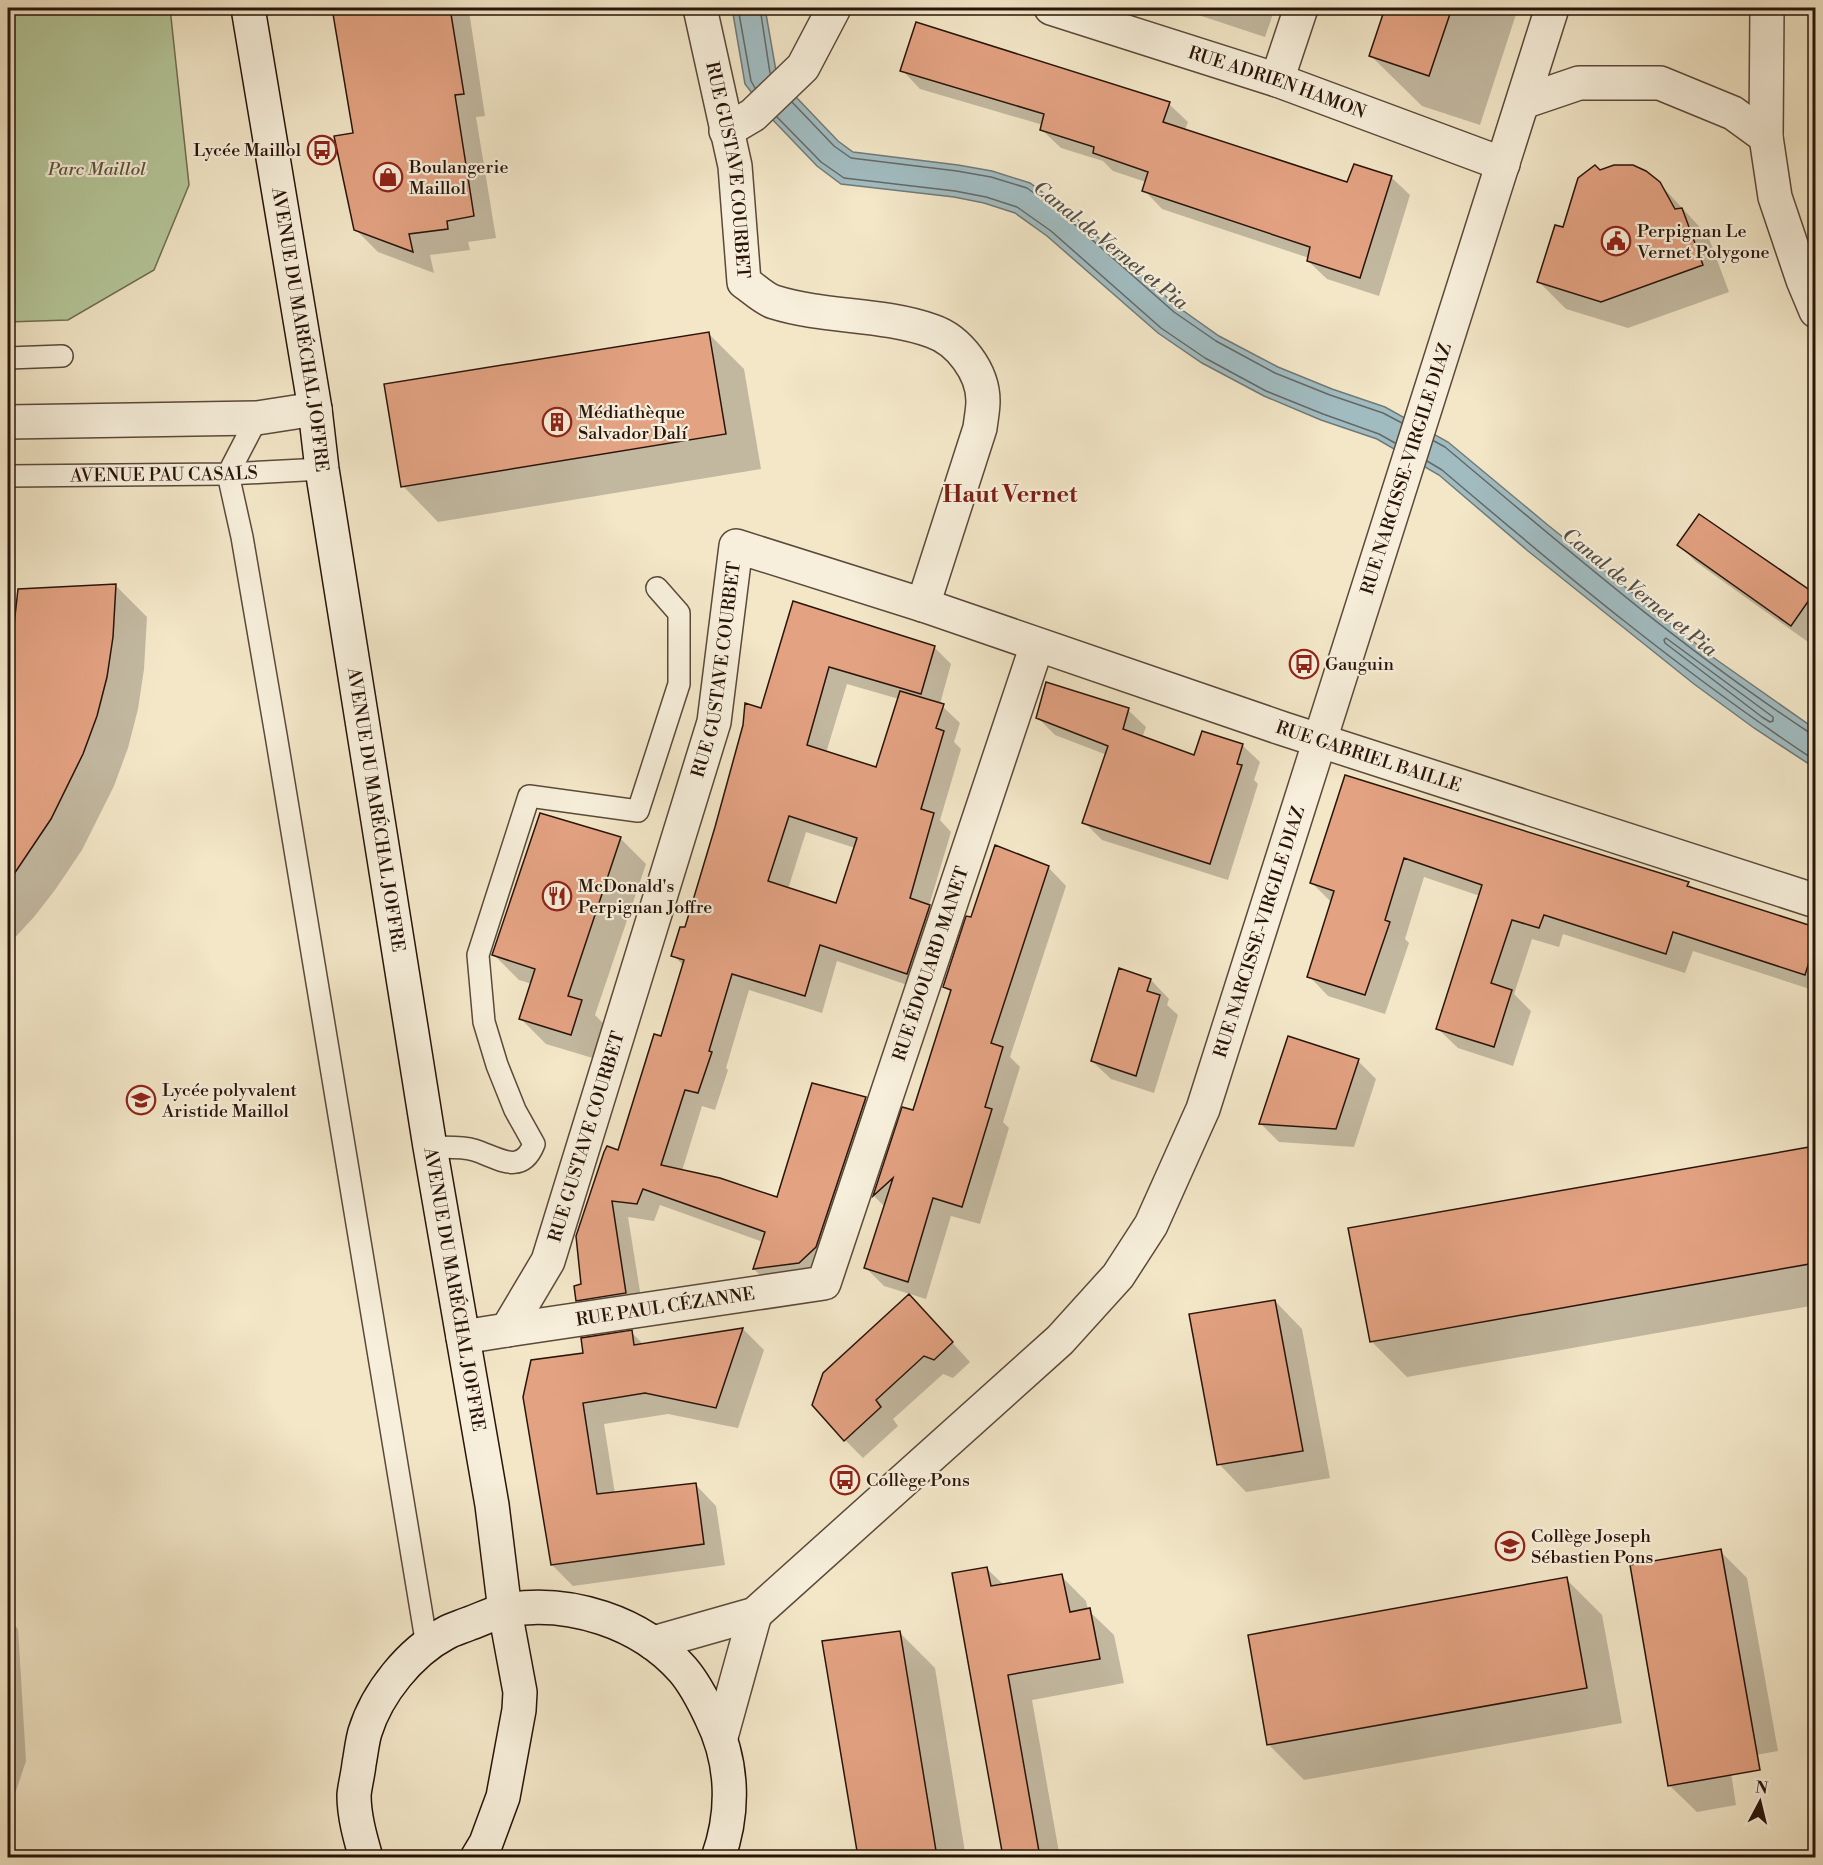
<svg xmlns="http://www.w3.org/2000/svg" width="1823" height="1865" font-family="'Libre Bodoni',serif">
  <rect width="100%" height="100%" fill="#f3e7c8"/>
  <filter id="stains"><feTurbulence type="fractalNoise" baseFrequency=".00333" numOctaves="4"/><feColorMatrix values="0 0 0 0 .2 0 0 0 0 .09 0 0 0 0 .02 0 0 0 .5 -.17"/></filter>
  <radialGradient id="worn" r=".72"><stop offset=".6" stop-color="#630" stop-opacity="0"/><stop offset="1" stop-color="#630" stop-opacity=".3"/></radialGradient>
  <!-- green -->
  <path fill="#b5c79a" stroke="#6e6e52" stroke-width="1.5" d="M8 8H170L189 185 154 270 68 320 8 322Z"/>
  <!-- water -->
  <path fill="#a1bcc1" stroke="#717978" stroke-width="1.5" d="M732 8H765L776 71 796 97 838 141 853 152 958 165 992 171 1030 183 1068 211 1178 307 1219 336 1278 367 1332 389 1385 407 1448 442 1549 526 1714 658 1815 729V768L1754 728 1694 684 1528 551 1439 475 1377 439 1321 420 1264 396 1202 363 1158 333 1047 236 1015 213 984 203 954 197 841 184 817 166 771 118 745 84Z"/>
  <!-- shadow -->
  <path fill="#0003" fill-rule="evenodd" d="M334 8H465L469 11 485 116 476 117 496 238 468 242 470 250 430 255 434 273 378 252 356 230 355 135Z
    M1177 8H1275L1265 37Z
    M1386 8H1518L1480 125 1422 106 1371 56Z
    M902 70 1169 104 1188 122 1185 130 1348 184 1391 177 1410 195 1379 296 1327 279 1308 261 1309 258 1162 209 1144 190 1146 182 1113 171 1103 161 1061 148 1042 130 1043 125 920 89Z
    M1599 172 1659 183 1708 236 1729 292 1628 328 1566 309 1539 282 1564 229Z
    M709 334 744 369 761 469 438 522 403 486Z
    M1679 545 1813 594 1816 597V632L1808 642 1696 562Z
    M115 585 147 617 144 669 138 709 128 748 114 786 82 850 55 890 34 917 8 945V669L12 653Z
    M794 603 934 647 951 664 940 704 960 723 954 742 961 749 940 820 951 832 929 906 947 923 925 991 837 961 822 1013 749 990 726 1068 728 1070 715 1110 702 1106 682 1171 778 1199 865 1099 883 1116 833 1265 771 1286 754 1269 763 1242 660 1205 654 1221 628 1217 643 1310 595 1317 577 1300 619 1152 662 1038 684 966 673 955 686 929 762 710ZM847 684 899 699 877 768 826 753ZM806 832 855 848 837 905 788 889Z
    M1128 710 1146 727 1142 738 1195 756 1242 745 1260 762 1254 780 1258 784 1228 880 1102 840 1084 822 1107 755 1055 735 1038 718Z
    M1346 777 1688 883 1695 890 1816 928V991L1693 951 1685 973 1563 934 1559 947 1532 939 1514 994 1531 1011 1513 1066 1458 1048 1438 1029 1480 896 1424 877 1405 939 1409 943 1385 1014 1328 996 1309 976 1332 903 1312 883Z
    M541 815 621 839 646 864 595 1015 606 1026 596 1059 546 1044 521 1019 532 984 519 980 494 955Z
    M1048 867 1066 886 1010 1057 1020 1067 1003 1122 1009 1128 980 1224 951 1216 926 1299 884 1286 866 1268 885 1207 874 1196 903 1109 914 1112 952 993 944 986 972 919Z
    M1120 970 1151 980 1169 999 1167 1005 1178 1015 1154 1093 1111 1079 1092 1061Z
    M1358 1061 1376 1079 1354 1147 1279 1142 1261 1124Z
    M1816 1148V1305L1407 1377 1371 1341 1350 1229Z
    M1275 1301 1302 1329 1330 1478 1246 1492 1219 1464Z
    M927 1315 970 1362 953 1378 943 1374 893 1419 898 1426 863 1458 845 1440Z
    M743 1329 764 1350 738 1428 668 1414 604 1424 615 1494 695 1484 716 1506 725 1565 573 1586 552 1565 585 1354 631 1332 644 1345Z
    M1720 1551 1747 1578 1778 1751 1729 1760 1736 1805 1697 1812 1669 1785Z
    M986 1568 1004 1585 1061 1576 1086 1601 1088 1610 1114 1635 1124 1683 1032 1700 1060 1858H1005L954 1574Z
    M1566 1579 1602 1615 1622 1723 1304 1780 1268 1744Z
    M8 1618 18 1629 26 1761 8 1815Z
    M899 1632 935 1668 966 1858H860L824 1642Z"/>
  <g fill="none" stroke-linecap="round" stroke-linejoin="round">
    <!-- shore -->
    <path stroke="#646866" stroke-width="1.5" d="M738 8 751 81 755 88
      M760 8 770 73
      M792 102 834 146 851 158 957 171 991 177 1027 188 1064 215 1174 312 1216 341 1275 373 1330 395 1383 413 1402 423
      M777 117 821 162 844 178 955 191 986 197 1017 207 1051 231 1161 328 1205 358 1266 391 1323 414 1379 434 1395 443
      M1434 441 1445 447C1563 546 1681 648 1810 733L1816 734
      M1427 461 1442 470C1563 573 1684 674 1816 761
      M1666 638 1773 717V721L1770 722 1762 717 1665 643 1664 640Z"/>
  </g>
  <!-- building -->
  <path fill="#e3a282" stroke="#28140a" stroke-width="1.5" fill-rule="evenodd" d="M332 8H450L464 94 455 95 474 216 447 221 448 229 409 234 413 252 354 230 334 136 353 133Z
    M1385 8H1452L1429 76 1369 56Z
    M916 22 1170 102 1163 122 1347 182 1354 164 1392 176 1360 278 1307 261 1310 247 1142 191 1148 172 1093 153 1094 147 1040 130 1044 114 900 71Z
    M1595 165 1600 170 1614 165H1633L1646 171 1660 182 1675 209 1682 208 1703 265 1601 302 1537 282 1555 225 1563 227 1578 178Z
    M709 332 726 434 401 487 384 384Z
    M1699 514 1814 593 1791 626 1677 545Z
    M116 584 113 637 107 677 97 716 83 754 51 819 8 883V664L11 652 18 589Z
    M793 601 935 646 921 694 829 667 807 745 876 767 900 691 944 704 936 728 944 731 921 809 934 813 910 898 930 905 907 974 820 945 805 996 732 974 709 1051 712 1052 698 1093 685 1090 661 1165 720 1178 777 1197 812 1083 866 1097 816 1247 799 1263 753 1269 765 1232 643 1189 637 1204 612 1201 626 1293 576 1301 574 1286 581 1284 576 1236 604 1152 607 1146 618 1150 654 1034 661 1036 684 960 671 956 680 927H685L715 827 743 725 745 703 761 708ZM789 816 857 838 836 903 768 881Z
    M1046 682 1129 708 1123 729 1194 755 1202 731 1243 744 1237 764 1242 765 1210 864 1082 823 1108 746 1036 718Z
    M1345 775 1689 882 1687 886 1815 927V943L1805 975 1673 932 1666 954 1544 915 1539 928 1512 920 1491 983 1512 990 1494 1047 1436 1029 1482 885 1404 858 1385 920 1390 922 1365 995 1307 977 1334 891 1310 883Z
    M540 813 621 837 568 996 582 1000 571 1035 519 1019 535 969 492 955Z
    M995 845 1049 866 991 1043 1003 1047 985 1107 992 1109 962 1207 933 1198 908 1282 864 1268 893 1178 873 1196 902 1107 913 1110 951 990 943 987 966 916 971 917Z
    M1119 968 1151 979 1147 991 1160 995 1136 1076 1091 1061Z
    M1288 1036 1359 1059 1336 1129 1259 1124Z
    M1815 1146V1263L1370 1342 1348 1228Z
    M909 1294 953 1342 934 1360 924 1356 876 1400 881 1407 844 1441 812 1405 823 1373Z
    M1275 1300 1303 1451 1217 1465 1189 1314Z
    M743 1328 716 1408 645 1393 583 1403 597 1494 696 1483 704 1544 551 1565 523 1397 531 1360 583 1353 581 1338 632 1330 634 1345Z
    M1721 1549 1760 1770 1668 1786 1630 1565Z
    M987 1567 991 1586 1062 1574 1070 1612 1090 1608 1100 1659 1008 1675 1040 1857H1003L952 1573Z
    M1567 1577 1587 1688 1267 1745 1248 1635Z
    M900 1631 937 1857H858L822 1641Z"/>
  <g fill="none" stroke-linecap="round" stroke-linejoin="round">
    <!-- service casing -->
    <g stroke="#5b493a" stroke-width="24">
      <g id="service">
        <path d="M8 358 62 356"/>
        <path d="M257 418 228 474 242 537 276 735 427 1646"/>
        <path id="s1" d="M8 476 228 474 322 469"/>
        <path d="M430 1147C444 1148 460 1146 474 1150 497 1157 521 1177 534 1144L515 1110 497 1065 484 1022 478 955 529 796 638 811 679 684V613L657 588"/>
      </g>
    </g>
    <!-- minor casing -->
    <g stroke="#5b493a" stroke-width="36">
      <g id="minor">
        <path id="s2" d="M700 8 735 166 744 282C753 288 764 299 774 302 825 318 881 313 932 331 959 340 983 372 983 401 983 410 981 419 980 428L923 605"/>
        <path id="s3" d="M1051 8 1277 80 1503 164"/>
        <path d="M1277 80 1301 8"/>
        <path d="M1523 102 1579 83H1660L1733 113 1766 137"/>
        <path d="M726 131 753 115 803 67 834 8"/>
        <path d="M8 422 257 418 315 409"/>
        <path id="s4" d="M507 1330 824 1283 1037 645"/>
        <path id="s5" d="M463 1337 507 1330 548 1261 714 722 736 546 923 605 1284 729 1816 901"/>
        <path id="s6" d="M653 1643 755 1614 1060 1340 1118 1276 1151 1225 1203 1109 1552 8"/>
        <path d="M721 1737 755 1614"/>
      </g>
    </g>
    <!-- tertiary casing -->
    <g stroke="#5b493a" stroke-width="36">
      <path id="tertiary" d="M1767 8 1766 137 1775 197 1803 280 1816 311"/>
    </g>
    <!-- secondary casing -->
    <g stroke="#28140a" stroke-width="36">
      <g id="secondary">
        <path id="s7" d="M248 8 315 409 322 469 430 1147 492 1505 505 1611 520 1692 519 1710 503 1797 486 1843 477 1858"/>
        <path d="M366 1858C360 1837 354 1816 354 1795 355 1785 358 1774 359 1764 361 1754 362 1742 365 1732 377 1693 410 1652 446 1633 453 1629 461 1627 468 1624 480 1620 493 1613 506 1610 569 1599 641 1622 683 1670 695 1684 703 1700 711 1717 733 1761 735 1811 718 1858"/>
      </g>
    </g>
    <!-- service -->
    <use href="#service" stroke="#f7efdb" stroke-width="21"/>
    <!-- minor -->
    <use href="#minor" stroke="#f7efdb" stroke-width="33"/>
    <!-- tertiary -->
    <use href="#tertiary" stroke="#f7efdb" stroke-width="33"/>
    <!-- secondary -->
    <use href="#secondary" stroke="#f7efdb" stroke-width="33"/>
  </g>
  <!-- icons -->
  <defs>
    <g id="bus-ring" transform="scale(1.5)"><circle r="9.5" fill="#f7efdb" stroke="#8f2418" stroke-width="1.5"/><path d="M-5-6H5V4H4V6H2V4H-2V6H-4V4H-5ZM-3.5-4V0h7V-4ZM-3.5 1.2v1.5H-2V1.2ZM2 1.2v1.5H3.5V1.2Z" fill="#8f2418"/></g>
    <g id="shop-ring" transform="scale(1.5)"><circle r="9.5" fill="#f7efdb" stroke="#8f2418" stroke-width="1.5"/><path d="M-5-2.5h2.3a2.7 3.5 0 0 1 5.4 0H5L5.5 6h-11ZM-1.5-2.5h3a1.5 2.3 0 0 0-3 0Z" fill="#8f2418"/></g>
    <g id="civic-ring" transform="scale(1.5)"><circle r="9.5" fill="#f7efdb" stroke="#8f2418" stroke-width="1.5"/><path d="M-.6-6.5H3V-4.5H.6V-3L4-1V1h2V6H-6V1h2V-1L-.6-3ZM-1.2 2.5V6h2.4V2.5Z" fill="#8f2418"/></g>
    <g id="building-ring" transform="scale(1.5)"><circle r="9.5" fill="#f7efdb" stroke="#8f2418" stroke-width="1.5"/><path d="M-4-6H4V6H1V3H-1V6H-4ZM-2.5-4.3h1.7v1.8h-1.7ZM.8-4.3h1.7v1.8H.8ZM-2.5-1h1.7V.8h-1.7ZM.8-1h1.7V.8H.8Z" fill="#8f2418"/></g>
    <g id="restaurant-ring" transform="scale(1.5)"><circle r="9.5" fill="#f7efdb" stroke="#8f2418" stroke-width="1.5"/><path d="M-5-6h1v4h1v-4h1v4h1v-4h1v5L-1.5 .5V6h-2V.5L-5-1ZM5-6V6H3V1.5H1.5Q1.5-4 5-6Z" fill="#8f2418"/></g>
    <g id="school-ring" transform="scale(1.5)"><circle r="9.5" fill="#f7efdb" stroke="#8f2418" stroke-width="1.5"/><path d="M0-5L7-2L0 1L-7-2ZM-4 1L0 2.5L4 1V4Q0 6-4 4Z" fill="#8f2418"/></g>
  </defs>
  <g fill-rule="evenodd">
    <use href="#bus-ring" x="322" y="150"/>
    <use href="#shop-ring" x="388" y="177"/>
    <use href="#civic-ring" x="1616" y="241"/>
    <use href="#building-ring" x="557" y="422"/>
    <use href="#bus-ring" x="1304" y="664"/>
    <use href="#restaurant-ring" x="557" y="896"/>
    <use href="#school-ring" x="141" y="1100"/>
    <use href="#bus-ring" x="845" y="1480"/>
    <use href="#school-ring" x="1510" y="1546"/>
  </g>
  <g text-anchor="middle" dominant-baseline="central" stroke-width="4.5" stroke-linejoin="round" paint-order="stroke">
    <!-- street labels -->
    <g font-size="18" fill="#28140a" stroke="#f7efdb">
      <text stroke="none"><textPath href="#s3" startOffset="238">RUE ADRIEN HAMON</textPath></text>
      <text stroke="none"><textPath href="#s2" startOffset="165">RUE GUSTAVE COURBET</textPath></text>
      <text stroke="none"><textPath href="#s7" startOffset="326">AVENUE DU MARÉCHAL JOFFRE</textPath></text>
      <text stroke="none"><textPath href="#s6" startOffset="1462">RUE NARCISSE-VIRGILE DIAZ</textPath></text>
      <text stroke="none"><textPath href="#s1" startOffset="156">AVENUE PAU CASALS</textPath></text>
      <text stroke="none"><textPath href="#s5" startOffset="741">RUE GUSTAVE COURBET</textPath></text>
      <text stroke="none"><textPath href="#s5" startOffset="1533">RUE GABRIEL BAILLE</textPath></text>
      <text stroke="none"><textPath href="#s7" startOffset="812">AVENUE DU MARÉCHAL JOFFRE</textPath></text>
      <text stroke="none"><textPath href="#s6" startOffset="976">RUE NARCISSE-VIRGILE DIAZ</textPath></text>
      <text stroke="none"><textPath href="#s4" startOffset="657">RUE ÉDOUARD MANET</textPath></text>
      <text stroke="none"><textPath href="#s5" startOffset="255">RUE GUSTAVE COURBET</textPath></text>
      <text stroke="none"><textPath href="#s7" startOffset="1298">AVENUE DU MARÉCHAL JOFFRE</textPath></text>
      <text stroke="none"><textPath href="#s4" startOffset="160">RUE PAUL CÉZANNE</textPath></text>
    </g>
    <!-- poi labels -->
    <g font-size="18" fill="#28140a" stroke="#f7efdb" text-anchor="start">
      <text x="301" y="150" text-anchor="end">Lycée Maillol</text>
      <text x="409" y="167">Boulangerie<tspan x="409" dy="21">Maillol</tspan></text>
      <text x="1637" y="231">Perpignan Le<tspan x="1637" dy="21">Vernet Polygone</tspan></text>
      <text x="578" y="412">Médiathèque<tspan x="578" dy="21">Salvador Dalí</tspan></text>
      <text x="1325" y="664">Gauguin</text>
      <text x="578" y="886">McDonald's<tspan x="578" dy="21">Perpignan Joffre</tspan></text>
      <text x="162" y="1090">Lycée polyvalent<tspan x="162" dy="21">Aristide Maillol</tspan></text>
      <text x="866" y="1480">Collège Pons</text>
      <text x="1531" y="1536">Collège Joseph<tspan x="1531" dy="21">Sébastien Pons</tspan></text>
    </g>
    <!-- park labels -->
    <g font-size="18" font-style="italic" fill="#59533c" stroke="#f7efdb">
      <text x="97" y="169">Parc Maillol</text>
    </g>
    <!-- water labels -->
    <g font-size="20" font-style="italic" fill="#524f4a" stroke="#f7efdb">
      <text transform="translate(1110 246) rotate(39)">Canal de Vernet et Pia</text>
      <text transform="translate(1639 593) rotate(39)">Canal de Vernet et Pia</text>
    </g>
    <!-- district labels -->
    <g font-size="24" font-weight="bold" fill="#7a1f14" stroke="#f7efdb">
      <text x="1010" y="495">Haut Vernet</text>
    </g>
  </g>
  <!-- margin -->
  <rect width="1823" height="1865" fill="none" stroke="#f3e7c8" stroke-width="30"/>
  <rect x="9" y="9" width="1805" height="1847" fill="none" stroke="#28140a" stroke-width="3"/>
  <rect x="15" y="15" width="1793" height="1835" fill="none" stroke="#28140a" stroke-width="1.5"/>
  <!-- north arrow -->
  <g transform="translate(1760 1802) rotate(7)" stroke="#f7efdb" stroke-width="4.5" paint-order="stroke">
  <path d="M0-4.5L10 22L0 15L-10 22Z" fill="#28140a"/>
  <text y="-9" font-size="16" font-weight="bold" text-anchor="middle" fill="#28140a">N</text>
  </g>
  <rect width="100%" height="100%" filter="url(#stains)"/>
  <rect width="100%" height="100%" fill="url(#worn)"/>
</svg>
